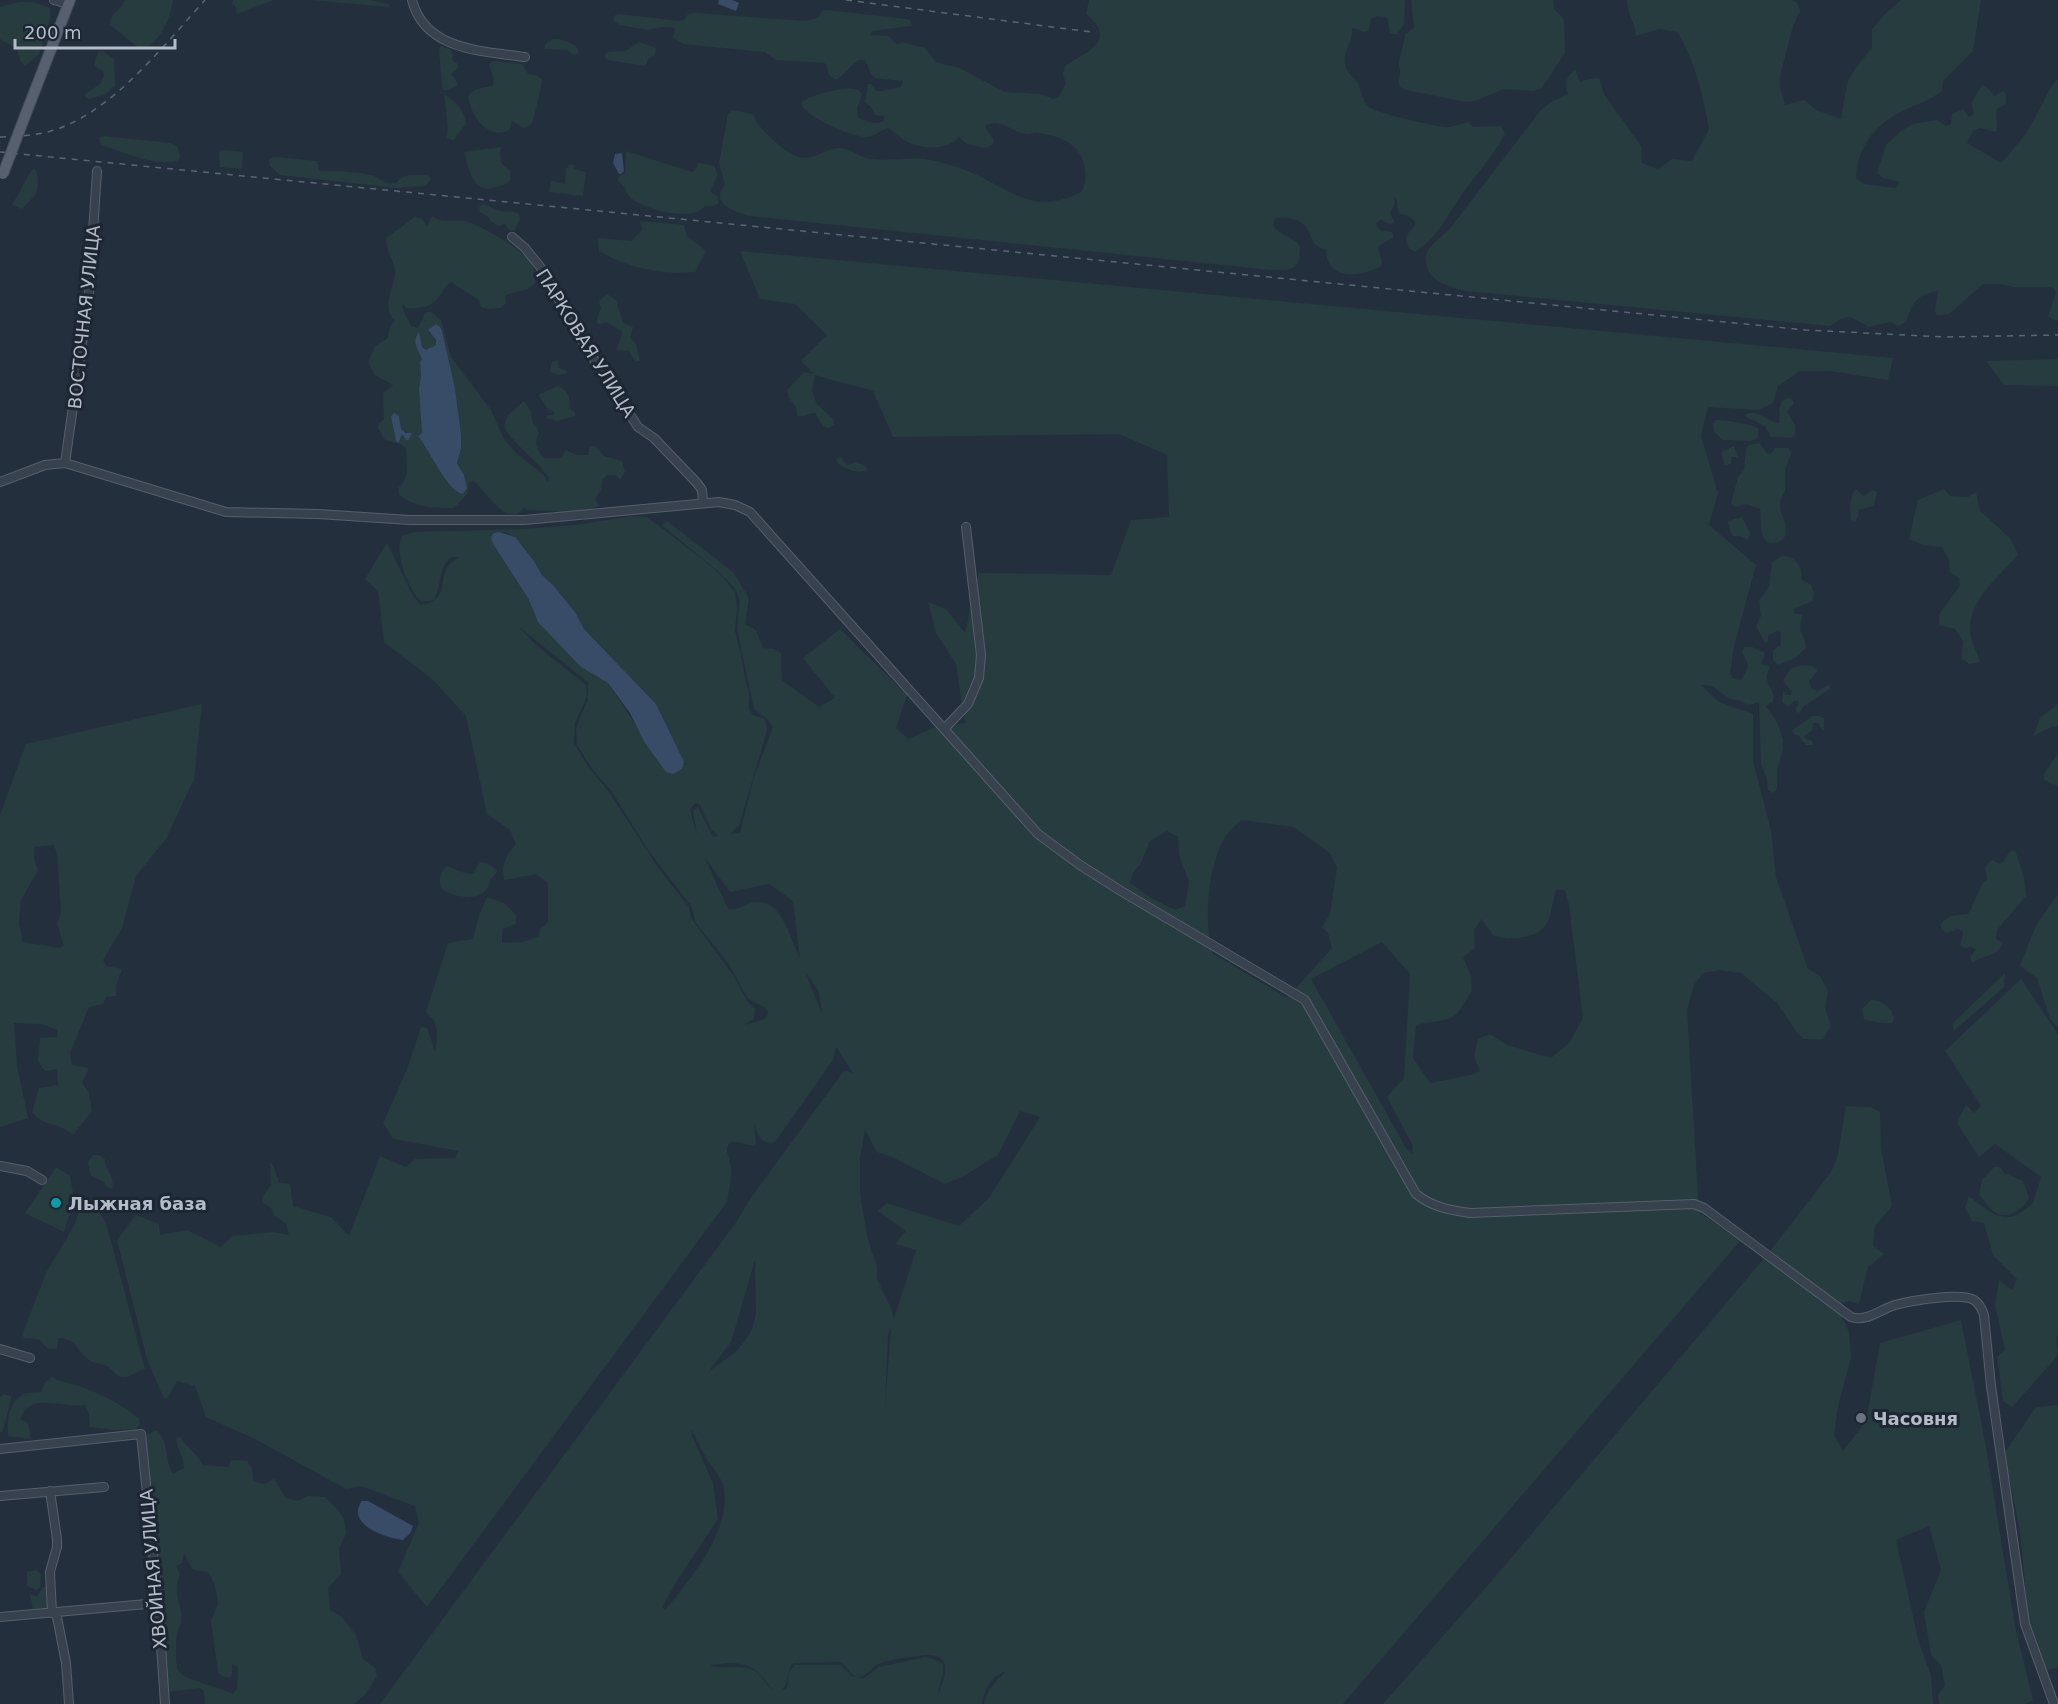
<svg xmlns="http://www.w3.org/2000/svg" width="2058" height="1704" font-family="'DejaVu Sans',sans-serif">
  <rect width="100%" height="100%" fill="#242f3e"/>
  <!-- green -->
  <path fill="#263c3f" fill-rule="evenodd" d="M125 0H173C171 17 159 48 139 48L110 25C111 10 121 12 125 0Z
    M233 0H274L237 14 236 7 232 4Z
    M310 0H370L389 4 391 7Z
    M1089 0H1405L1404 24 1397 34H1390L1388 19 1385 17 1378 16 1371 19 1369 30 1365 32 1352 28C1354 42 1342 50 1345 64 1346 73 1352 75 1357 82 1362 90 1361 100 1369 107 1377 113 1439 128 1450 127 1456 126 1462 123 1468 122L1473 127 1501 126 1505 134 1499 145C1487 162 1474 178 1462 194 1446 217 1439 236 1415 252L1409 248C1403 239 1408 232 1415 226V222L1407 215 1400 214C1396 208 1399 201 1394 196L1395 203 1390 213 1395 223 1390 224 1381 220 1376 223 1377 227 1382 231 1392 232 1394 237 1379 246C1377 254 1384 258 1381 266 1360 278 1327 281 1326 249 1312 247 1313 238 1307 229 1302 218 1284 216 1275 219L1273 225C1279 235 1292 236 1300 246 1300 271 1293 270 1271 270L749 216C740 213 717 207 720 193 721 190 723 187 725 184L719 163 728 114 731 110 752 114C755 117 756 122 759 125 766 135 786 153 798 157 814 161 823 150 837 148 851 147 859 158 871 159 892 162 914 155 935 161 950 164 965 169 979 176 1017 195 1038 214 1081 192 1086 185 1086 178 1085 170 1083 145 1061 136 1039 133 1034 132 1030 135 1025 134 1010 131 1002 119 986 125V129L994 140 993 144 986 148 967 144 959 137C946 152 916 150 900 137 895 134 894 131 888 128 880 130 874 137 867 137 853 138 803 116 801 103 806 96 845 86 854 89 860 90 859 90 862 95L857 109 858 117C865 122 877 125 884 121V116L875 115 871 107 865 102 868 84H871L876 91H883L901 87 903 81 875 78 871 74 865 60H858L838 79H834L829 75 827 65 824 63 776 60 765 52 683 44 673 38 675 30 672 27H663L647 30 619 25 613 20 614 16 618 14 681 21 685 19 688 14 694 13 807 21 819 17 822 11 827 10 907 19 911 21 912 26 872 31 870 35 889 36 896 44 906 43 925 48 936 62 959 68 1005 92 1041 94 1053 99 1059 97 1066 83 1063 74 1065 66C1086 52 1119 41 1086 14Z
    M1411 0H1553L1554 9 1564 19 1565 53 1542 88 1534 91 1504 89 1475 101 1466 102 1406 90 1400 87 1398 82C1403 70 1398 71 1399 61 1401 52 1404 44 1405 35L1414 27Z
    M1627 0H1792L1797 3 1800 11 1793 26 1780 76V86L1785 105 1805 100 1816 110 1841 119 1847 83 1856 68 1872 47V29L1885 14 1901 0H1981L1973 51 1943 81 1942 91C1928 102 1911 106 1897 114 1872 128 1857 150 1856 178L1864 184 1896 188 1900 182 1883 178 1877 173 1886 145 1901 131 1913 124 1937 120 1946 126 1951 124 1952 114 1963 109 1969 117 1974 114 1971 103 1982 85 1989 89 1994 96 2004 91 2006 95V104L1997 109C1995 118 1998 123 1996 132L1980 128 1973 131 1967 143 2001 163C2014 149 2027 133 2036 116 2044 103 2047 90 2058 79V321L2048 317 2056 292 2052 287H2013L2002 284H1983L1949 314 1937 316 1935 311 1938 291C1917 295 1913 301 1906 322L1898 326 1891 322 1869 327 1850 317 1841 319 1830 326 1465 291C1449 286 1428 282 1426 262 1425 257 1426 253 1429 249 1435 241 1445 234 1452 226L1540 111 1551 102 1568 94C1564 82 1566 78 1575 69L1580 82 1588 79 1599 78 1604 94 1641 146 1642 163 1658 169 1672 159 1692 161 1709 129C1703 96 1695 60 1677 32L1659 29 1636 36C1635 23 1627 13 1627 0Z
    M19 2H34L50 8V20L39 54 25 66 20 60 17 49 0 39V7Z
    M553 39C561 39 569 42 576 46L579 53 574 55 567 50 544 49 546 44Z
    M639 42 656 48 655 55 648 59 646 66 608 60 604 56 608 52 625 51Z
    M441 46 451 50 453 55 452 60 458 64V68L451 74 456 80 458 85 448 90H444L442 87 439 49Z
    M103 51 114 59 115 86 104 95 89 99 85 97V94L100 84 104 76 103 71 97 68 94 64 98 52Z
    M493 61 522 64 528 74 536 75 542 79C543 82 533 121 532 123 530 126 526 127 523 128L512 121 509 130C488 141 471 115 468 97 474 86 484 89 493 85L494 79 489 65Z
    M444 94C457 103 463 108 466 123L454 140 447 138 448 128Z
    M103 136 171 143 178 148 180 157 177 161C150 166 125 152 101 145L99 138Z
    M502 147 500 152 501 163 510 170V180C505 185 500 186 493 188 472 193 469 167 464 152Z
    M222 150 243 152 242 169 220 167 219 152Z
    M626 151 692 172 695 171 698 163 714 166 718 175 710 191 718 197 719 203 713 206H706C702 208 699 212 694 213 677 217 646 209 632 199 625 194 627 186 618 181V177L625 173Z
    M277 157 317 161 319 170C331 171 365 172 374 176 384 181 384 184 396 183 405 172 415 175 428 175L431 179 426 186 397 188 280 175 270 166 269 160 270 158Z
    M569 164 574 165V169L586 172 583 196 549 192 551 181 565 184 566 168H568Z
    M33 169 36 170C41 192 37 194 22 209L12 204C21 193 24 180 33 169Z
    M483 204C490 204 491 209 497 210 505 213 512 210 519 214L520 219 514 231 509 230 505 224 499 226 491 222 487 216 480 212 479 207Z
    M432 216C443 224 452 219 464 221 478 223 525 251 532 264 535 269 534 278 535 283L528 289 505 295 506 303 501 308 488 309 481 307 479 300 451 282C444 287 443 292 438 298 430 308 418 309 406 308L402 303C402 312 408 318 411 326L418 328 425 313 430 311 441 320 451 357 491 410 504 439 516 453 545 476 547 482 549 479C538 460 512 444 504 426L508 415 524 401 531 412 533 424 537 428 539 433C533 444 537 449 544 458H561L566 450 577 455H588L590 446H595L604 456 622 461 625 472 620 480 616 475H607L602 480 601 490 595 499 599 506 581 512 527 510 524 508C506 530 487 490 473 481L469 483 468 493 454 508C434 508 416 508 399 495V487C410 477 407 463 406 449L401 444 385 440 378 428 379 424 384 419 383 393 393 385 375 375 368 362 375 346 388 338 390 326 395 320C381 309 393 289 395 275 396 262 385 251 386 238L415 217 422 219 427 226ZM431 328 442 331 455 388 461 434V449L457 463 461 469 463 494C447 493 429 449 418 436L422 433 419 389 421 375 420 362 422 359C420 351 412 344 417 335L419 337 420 345 426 350 436 345V340L428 332ZM399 416 401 429 408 433 400 436V442L396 441 391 417Z
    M640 221 684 225 687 236 706 251 695 272C663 275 627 268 599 251L598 238 631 241 642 230Z
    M740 251 1893 358 1888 380 1829 371H1800L1778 386 1773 403 1758 410 1708 407 1701 436 1718 493 1709 525 1756 565 1734 646 1730 674 1734 679 1741 680C1751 662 1750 670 1742 652L1744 647H1752L1765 653 1761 664 1770 667C1763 682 1769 681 1774 696L1773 701 1766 706 1778 724 1783 739V749L1777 769V789L1773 793 1768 790 1767 778 1761 765 1759 702 1748 705 1740 701 1728 698 1712 686 1701 685 1719 702 1753 714V761L1771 830 1776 877 1808 969 1820 976 1828 991 1825 1008 1831 1026 1823 1039H1804L1797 1033 1777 1003 1741 973 1719 970 1703 973 1694 985 1687 1010 1699 1212 1740 1241 1343 1704H984C987 1689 996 1681 1006 1671 989 1678 986 1687 982 1704H380L737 1221 750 1199 843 1072 846 1071 853 1073 836 1047 833 1060 775 1142C761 1145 757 1134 754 1123L756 1144C747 1148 739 1139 729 1143 725 1151 728 1154 730 1162 733 1176 729 1189 727 1202L427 1607 398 1572 419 1523 415 1506 361 1486 346 1489 257 1440 206 1417 195 1386 177 1381 168 1397 164 1399 147 1359 117 1240 136 1215 159 1224 160 1235 187 1230 221 1247 232 1236 273 1232 289 1235 286 1224 274 1215 271 1208 263 1203 262 1198 271 1185 270 1162 274 1167 279 1183 290 1184 293 1206 331 1217 349 1236 380 1156 406 1167 415 1159 455 1158 459 1151 393 1139 383 1123 407 1069 421 1027 427 1028 435 1051C438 1034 440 1024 426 1012L448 943 473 939 479 915 487 897 504 903 516 915V924L502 929V943L523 942 539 936 540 929 548 922V883L536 874 504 880C501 865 506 855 516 844L510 830 487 814 466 716 433 680 384 642 378 591 365 579 387 543 413 596 421 605C457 599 430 568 461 557H451C438 568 442 585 434 600L422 602C409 592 392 549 403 535L417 532 523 529 575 525 633 516 647 517 702 559 722 576 735 592 737 609 735 631 741 654 745 679 749 691V709L753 715 765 719 767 731 739 825 730 834 740 833 753 780 773 727 766 718 754 709 737 629 740 601 735 588 721 574 662 525 667 521 733 572 749 598 745 624 756 630 763 648 773 649 781 653 782 680 819 707 835 698 803 658 840 629 907 695 896 728 908 739 935 727 965 723 956 664 936 633 928 602 946 609 965 633 979 573 1111 575 1131 520 1169 517 1167 455 1119 434 893 437 873 391 815 375 812 390 816 403 833 419 834 425 828 428 823 426 815 413C808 413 804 418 797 416L796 407 789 398 787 390 804 372 814 374 801 361 827 335 795 304 760 299ZM505 532 515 537 534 561 542 575 553 585 575 612 584 629 656 704 685 765 637 727 608 683 592 674 535 615 528 598 493 544 494 533ZM518 626 588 682V699L576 728 577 745 593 770 612 792 648 850 691 906 696 923 728 963 748 999 766 1008 768 1013 765 1019 745 1025 754 1018 755 1008 748 1002 733 975 691 918 689 907 659 869 609 792 589 768 574 743 575 723 587 696 586 685 535 644ZM695 803 700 805 711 829 719 836 713 837 698 807 693 811 697 835 690 810ZM1241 820 1294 827 1331 854 1337 868 1330 914 1322 927 1328 933 1332 948 1287 998 1212 953C1204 920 1207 868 1225 837 1229 831 1236 825 1241 820ZM1167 831 1178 837 1179 855 1189 882 1185 906 1175 910 1153 899 1130 883 1133 873 1141 863 1150 841ZM705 858 730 892 769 884 793 901 800 958C790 940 783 899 755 902 745 903 738 912 728 909ZM1556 890H1565L1569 905 1583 1018 1569 1043 1551 1058 1507 1045 1490 1034 1478 1039 1474 1057 1480 1071 1471 1075 1430 1083 1413 1058 1416 1025C1428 1021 1445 1023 1455 1015 1462 1009 1467 998 1472 990L1471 976 1463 957 1475 948 1474 930 1481 919 1494 936C1513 940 1541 940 1549 919 1552 910 1553 899 1556 890ZM1382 942 1410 974 1404 1078 1387 1097 1413 1146 1412 1154 1406 1148 1311 979ZM805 971 819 992 822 1013 821 1012ZM1020 1111 1040 1117 989 1198 959 1226 887 1203 878 1211 906 1231 895 1244 916 1250 894 1319 891 1308 877 1279V1267L867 1236 860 1194V1158L865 1130 877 1152 894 1158 945 1184 962 1177 998 1155ZM755 1260 756 1315 751 1332 737 1351 708 1372 731 1342ZM891 1328 885 1409 888 1335ZM691 1429C696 1437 699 1445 704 1454 710 1466 721 1475 724 1489 731 1531 690 1580 665 1610L662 1607 680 1576 718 1519 713 1483 692 1436ZM925 1655C957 1653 943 1682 936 1699L943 1674V1664L934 1659 925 1657 879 1667 863 1679 852 1676 841 1665H795L789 1671 787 1688 781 1691C790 1683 785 1672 793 1663L840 1662C847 1665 850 1675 857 1677 866 1678 871 1668 877 1665 887 1659 913 1657 925 1655ZM727 1663C754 1663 757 1671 773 1690 765 1685 762 1674 753 1670 739 1663 723 1671 710 1665Z
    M607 294 616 300 623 323 633 327 630 338 635 342 640 361H635L629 351 616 350 623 332 606 322 599 324 596 322 601 308 599 301Z
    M2058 359V386L2004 385 1986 361Z
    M558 360 559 368 567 371V373L559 375 550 372 552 362Z
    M558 386C569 391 570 397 570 409L575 413V416L557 421 546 418 548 415H553L555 412 548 409 538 395Z
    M1787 398 1792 399 1794 403 1787 412 1796 426 1795 434 1791 438 1771 437 1765 426 1746 417V414C1760 409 1766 422 1779 423L1780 418 1779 410 1782 401Z
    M1716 420C1725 420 1753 424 1759 429L1757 439 1750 441 1723 440 1714 432 1713 424Z
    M1759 443 1768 454 1772 453 1775 448H1788L1792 452 1785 469V490L1780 500V509L1785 523 1786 535C1782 540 1780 542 1773 543 1757 543 1762 519 1760 509L1746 504 1735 507 1731 503 1738 477 1744 470 1746 449 1749 445Z
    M1734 446 1738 457H1731V464L1725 465 1721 452Z
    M841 457 847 465 857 462 867 467V470C857 474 843 469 836 461L837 458Z
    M1856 489 1864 496 1873 490 1877 492 1874 506 1858 510 1859 515 1855 521 1851 520C1850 510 1849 496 1856 489Z
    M1944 489 1950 496 1968 497 1976 492 1980 511 2010 538 2018 554C2000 577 1970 597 1970 630 1970 639 1977 652 1980 662L1969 664 1961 658 1963 641 1955 629 1939 625V614L1960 586 1959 578 1950 572 1949 560 1942 547 1923 545 1909 539 1918 500Z
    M1742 517 1750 533 1748 540 1739 536H1733L1730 531 1728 521Z
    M1782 556C1796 556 1803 567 1801 579L1811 585 1814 592 1813 601 1793 609 1794 613 1802 615 1800 630 1805 640 1806 648 1795 658 1778 665 1773 660V651L1781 644V633L1778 631 1768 635V642L1765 643 1756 626 1761 616 1759 601 1769 586 1772 562Z
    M1802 665 1812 666 1818 670 1809 681 1811 688 1817 691 1829 685 1831 688 1804 706 1801 711 1798 713 1795 710 1799 703 1798 701H1794L1788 707 1782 702 1783 691 1786 695H1790L1792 692 1783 681 1791 668Z
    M202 704 194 779 166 839 136 876 122 928 103 960 106 966 122 969 116 986V996L106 997 103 1004 89 1007 70 1053 72 1065 89 1068 82 1082 89 1093 92 1111 73 1135C56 1120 46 1129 32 1112L39 1088 58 1085 57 1069 45 1071 38 1061 40 1038 57 1037 58 1030 41 1024 14 1023 17 1066 28 1118 0 1127V815L26 744ZM54 845 57 854 61 913 57 923 64 946 60 948 23 942 19 924 21 900 38 870 34 859V847Z
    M2058 704V726L2051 727 2033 736 2040 718Z
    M1813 716H1820L1824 718V730L1823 731 1818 723H1814L1811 731 1804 736 1806 739 1812 741 1813 745H1806L1799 736 1793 734 1792 730Z
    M2058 753V786L2044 780V774Z
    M2015 850 2024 878 2026 896 1997 930 1996 939 2003 943C1998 957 1983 955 1972 963L1970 958 1976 949 1971 947 1965 948 1960 945 1963 934 1962 931 1957 929 1947 933 1942 930 1940 924 1950 916 1968 914C1976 902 1977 888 1987 879 1987 872 1981 867 1992 860L2000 864C2007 861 2006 851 2015 850Z
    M480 862C486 862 495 867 497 872 495 875 492 877 490 880 489 883 489 887 487 889 478 902 451 897 441 888 438 881 441 870 447 866L461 872 472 874Z
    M2058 894V1027L2050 1019 2037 978 2020 966 2036 925Z
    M2005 973 2004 987 1954 1031 1952 1024Z
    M2021 979 2058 1034V1335L2056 1336 2058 1352 2054 1360 2012 1407 2003 1401 1997 1357 2005 1350 1995 1305 1999 1280 2012 1290 2017 1279 1993 1255 1984 1223 1972 1221 1965 1208 1969 1196C1994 1215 2005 1229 2033 1203L2041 1177 1995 1144 1979 1157 1957 1123 1966 1105 1974 1113 1981 1106 1945 1051Z
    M1871 1000C1882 1000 1893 1008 1894 1019L1892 1023C1887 1024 1868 1021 1864 1019L1862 1009Z
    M1846 1106 1871 1107 1880 1112 1881 1148 1892 1206 1875 1226 1873 1246 1884 1254 1868 1267 1859 1304 1849 1301 1838 1305 1839 1312 1849 1332 1851 1358 1838 1406 1834 1435 1843 1451 1866 1421 1880 1343 1961 1320 1986 1447 2015 1626 2033 1700 2025 1704H1939L1938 1695 1945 1685 1941 1665 1931 1655 1924 1612 1941 1570 1929 1526 1896 1540 1919 1643 1931 1675 1933 1704H1383L1495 1577 1771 1250 1831 1172 1837 1159Z
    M93 1155H99L105 1159C104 1170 116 1177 112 1189L106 1186 104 1182 91 1176 88 1162Z
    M56 1167 70 1176 74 1199 64 1232 25 1213Z
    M1994 1167H2000L2004 1173 2023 1181 2029 1198C2024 1208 2008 1220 1996 1213 1990 1210 1984 1200 1979 1195L1982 1180Z
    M88 1200 93 1201 107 1226 145 1369C137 1370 131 1378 123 1377 115 1376 113 1370 107 1366 102 1363 94 1364 89 1360 76 1350 78 1340 59 1338L57 1349H48L39 1339 24 1338 22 1335 46 1273 75 1224 81 1204Z
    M52 1377C60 1382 70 1383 79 1386 101 1394 122 1404 139 1419L140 1424 136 1429 113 1430 90 1427 89 1414 85 1405C61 1409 32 1390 20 1419L28 1423 31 1439 8 1436C7 1423 8 1403 22 1395 26 1392 36 1393 41 1392L45 1382Z
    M4 1394 11 1396V1399L3 1431 0 1433V1397Z
    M2058 1405V1668L2047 1670 2031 1632 2026 1608 2025 1582 2020 1532 2007 1467 2006 1451 2036 1407Z
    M156 1430C170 1442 164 1460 173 1474L184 1468C184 1457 178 1451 176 1440L180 1436C186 1448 197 1453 203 1465L228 1467 231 1460 247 1461 252 1468 253 1481 264 1484 274 1479 286 1498 298 1501 307 1496 325 1497 338 1510 344 1519 346 1534 339 1548 341 1574 328 1588 330 1610 341 1616 356 1635 363 1659 375 1668 377 1676 365 1695 354 1704H205L204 1691 200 1688 168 1692 145 1436ZM184 1554 193 1570 208 1572 215 1585 218 1604 211 1621 218 1672 222 1676 230 1678 232 1674V1664L238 1667 237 1688 233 1694C221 1687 184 1681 178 1670 176 1665 176 1657 176 1652 176 1646 176 1639 177 1633 178 1630 180 1627 181 1624 184 1607 171 1595 180 1574L176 1566 182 1563Z
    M36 1570 41 1574 40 1588 36 1590 27 1586V1572Z
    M43 1587H46L47 1608 33 1609 30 1594 37 1597Z"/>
  <!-- water -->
  <path fill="#394c67" d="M719 0H732L739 3 736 11 718 4Z
    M622 153 624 171 621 174H619L613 163 615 154Z
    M436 324 440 327 442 331 455 388 461 434V449L457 463 464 475 467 488 463 494C447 492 429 449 418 436L422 433 419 389 421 375 420 362 422 359C418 348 411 343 419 332L422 347 426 350 436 345V340L428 330Z
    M394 413 399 416 401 429 406 433H412L409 439 406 440 403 435 401 436 399 443 396 441 391 417Z
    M499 532 515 537 534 561 542 575 553 585 575 612 584 629 656 704 684 762 682 769 673 774 666 772 645 743 630 713 608 683 581 667 538 622 528 598 493 544 491 537 494 533Z
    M362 1501H368L413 1526 411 1532 403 1540C385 1538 345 1524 362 1501Z"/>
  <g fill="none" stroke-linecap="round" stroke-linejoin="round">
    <!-- minor casing -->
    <g stroke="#565f6c" stroke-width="10">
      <path id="minor" d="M54 0 68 4
        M412 0C425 51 483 51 525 57
        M512 237 525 248 541 268 587 349 638 427 654 438 697 483 702 490 703 502
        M65 463 89 294 97 171
        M0 482 45 465 65 463 226 512 318 514 410 520H525L719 502 735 505 750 512 1038 834 1080 865 1121 891 1305 1000 1416 1194C1432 1207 1449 1210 1470 1213L1694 1204 1704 1208 1851 1317C1867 1322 1879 1310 1895 1305 1910 1301 1961 1292 1974 1300 1980 1304 1982 1309 1984 1315L1991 1386 2025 1624 2054 1704
        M945 728 968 704 979 678 981 655 966 527
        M0 1166 27 1171 42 1180
        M0 1349 30 1358
        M0 1449 141 1434 158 1603 165 1704
        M50 1491 57 1539V1547L50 1572 52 1613
        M0 1496 104 1487
        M56 1612 66 1663 69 1704
        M0 1617 158 1603"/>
    </g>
    <!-- major casing -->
    <g stroke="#414a57" stroke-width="12">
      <path id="major" d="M25 116 70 0"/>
    </g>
    <!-- minor -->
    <use href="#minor" stroke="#38414e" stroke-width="8"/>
    <!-- major -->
    <use href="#major" stroke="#56606e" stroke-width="10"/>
    <!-- rail -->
    <path stroke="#5a6575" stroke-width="1.5" stroke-dasharray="6 6" stroke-linecap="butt" d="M846 0 1091 32
      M0 137C17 136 34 136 51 131 111 114 164 45 205 0
      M0 152 1806 330 1944 337 2058 335"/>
    <!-- major-bridge casing -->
    <g stroke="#414a57" stroke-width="12" stroke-linecap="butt">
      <path id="major-bridge" d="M3 174 25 116"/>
    </g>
    <!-- major-bridge -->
    <use href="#major-bridge" stroke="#56606e" stroke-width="10"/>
  </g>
  <!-- markers -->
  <circle fill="#0f9aa8" stroke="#1d2633" stroke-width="2" cx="56" cy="1203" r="6"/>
  <circle fill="#6b7280" stroke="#1d2633" stroke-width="2" cx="1861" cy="1418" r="6"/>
  <g text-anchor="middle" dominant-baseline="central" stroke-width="6" stroke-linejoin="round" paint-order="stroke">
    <!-- street labels -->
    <g font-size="18" fill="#b4bcc9" stroke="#1d2633">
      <text transform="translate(84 317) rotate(-84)">ВОСТОЧНАЯ УЛИЦА</text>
      <text transform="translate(586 343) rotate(58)">ПАРКОВАЯ УЛИЦА</text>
      <text transform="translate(153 1569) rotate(-95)">ХВОЙНАЯ УЛИЦА</text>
    </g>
    <!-- poi labels -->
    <g font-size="18" font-weight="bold" fill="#b4bcc9" stroke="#1d2633" text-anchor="start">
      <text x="68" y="1203">Лыжная база</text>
      <text x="1873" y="1418">Часовня</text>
    </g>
  </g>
  <!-- scale -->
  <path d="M15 39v9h160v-9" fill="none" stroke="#b4bcc9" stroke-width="3"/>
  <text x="24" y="39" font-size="18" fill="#b4bcc9" stroke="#1d2633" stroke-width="4.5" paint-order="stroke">200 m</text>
</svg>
